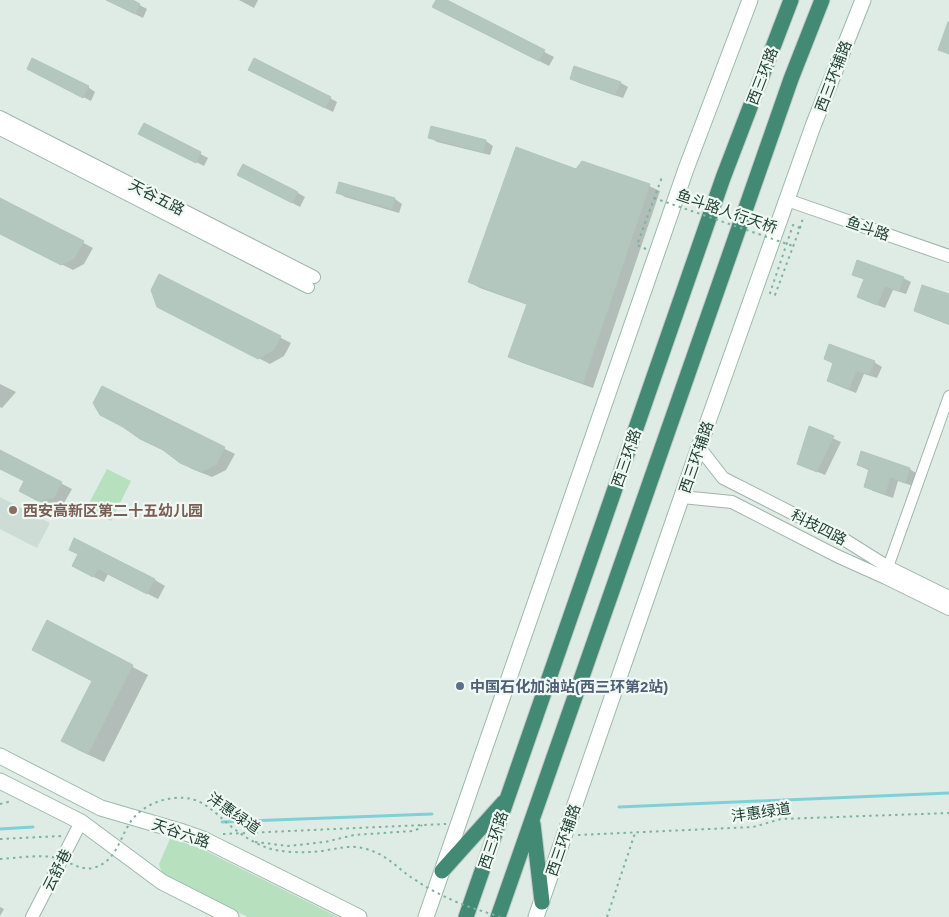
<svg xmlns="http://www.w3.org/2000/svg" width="949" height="917" font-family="Arial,'Noto Sans SC',sans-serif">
  <rect width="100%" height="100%" fill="#dfece6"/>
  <!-- built -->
  <path fill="#cddcd4" d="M0 497 50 523 37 548 0 529Z"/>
  <!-- green -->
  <path fill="#b6e0be" d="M107 469 131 481 111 521 86 509Z
    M170 839 185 843 206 851 338 917H248L165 876 161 870 159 864Z"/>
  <!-- shadow -->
  <path fill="#0003" d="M107 0H130L147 9 143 18Z
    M239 0H258L254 8Z
    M437 0H444L554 57 549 66 444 13Z
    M36 73 88 87 95 92 91 101Z
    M257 74 330 98 337 102 333 112Z
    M571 78 621 83 628 87 623 98 579 83Z
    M144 124 208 158 204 166 148 137Z
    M432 127 486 141 493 146 490 155 437 142 430 137Z
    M247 179 298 193 305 197 300 207Z
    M649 186 660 191 593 388 520 362 510 356 528 305 480 288 469 282Z
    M337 192 395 199 402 204 399 213 345 197Z
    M0 199 93 248 84 264 73 270 0 233Z
    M854 274 903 278 911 282 906 294 893 290 885 308 866 301 859 297 865 280Z
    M160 276 291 343 284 356 270 364 169 312Z
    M949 296V325L926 316 915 310Z
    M874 362 882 367 877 378 864 374 856 393 836 385 828 381Z
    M0 384 16 392 2 408 0 407Z
    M103 388 235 454 226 470 212 477 192 469 181 462 167 452Z
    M810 428 841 442 825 475 806 467Z
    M0 452 72 489 64 503 49 506 30 497 25 481 0 468Z
    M861 452 910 469 917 474 913 486 898 481 893 498 873 491 865 486 870 471 858 465Z
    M79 554 155 580 165 586 158 599 108 574 104 582 84 572Z
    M47 622 148 675 104 762 78 750 63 741 93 681Z
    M0 907 4 909 0 916Z"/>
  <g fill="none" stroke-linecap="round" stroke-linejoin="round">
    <!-- stream -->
    <path stroke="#81d0d7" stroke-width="3" d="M619 807 949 793
      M222 822 432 814
      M0 829 33 827"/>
  </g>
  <!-- building -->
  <path fill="#b4c7be" stroke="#b1c6bc" d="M106 0H133L140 4 135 14Z
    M436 0H447L545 50 539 61 432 7Z
    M948 22H949V54L938 50Z
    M32 58 89 86 83 98 27 69Z
    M254 58 331 97 325 108 248 70Z
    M574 66 621 82 615 95 570 79Z
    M144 123 201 152 196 163 138 134Z
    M431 126 486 140 483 152 428 138Z
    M516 147 576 169 582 161 650 184 583 383 508 357 527 304 468 282Z
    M243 164 298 192 292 203 237 175Z
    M339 182 395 198 392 209 336 193Z
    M0 198 84 241 74 259 61 265 0 234Z
    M857 260 904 277 899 291 885 286 877 305 857 297 864 279 852 275Z
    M159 274 281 336 274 350 258 359 157 307 151 290Z
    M922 285 949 294V324L914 311Z
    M829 344 875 361 869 374 856 371 849 389 827 381 833 363 824 359Z
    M102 386 225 447 216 465 201 472 180 463 163 450 140 439 123 427 100 415 93 403Z
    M809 426 834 436 817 472 797 464Z
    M0 450 62 482 54 498 38 501 19 491 24 481 0 469Z
    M861 451 910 468 905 483 890 477 885 494 864 487 869 469 857 465Z
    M74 538 155 579 147 594 98 569 93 577 72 566 78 554 69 550Z
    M47 620 133 665 88 754 61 741 92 681 32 650Z"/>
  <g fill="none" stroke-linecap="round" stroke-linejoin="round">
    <!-- minor casing -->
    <g stroke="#a1b4ad" stroke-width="12">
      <path id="minor" d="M888 567 949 396"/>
    </g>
    <!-- tertiary casing -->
    <g stroke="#a1b4ad" stroke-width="14">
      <path id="tertiary" d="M0 117 314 277
        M0 129 308 287
        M787 200 949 256
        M699 447 723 478 845 540 888 567 949 597
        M682 497 732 502 837 556 886 578 949 609
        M32 917 81 822"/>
    </g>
    <!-- secondary casing -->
    <g stroke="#9cb9ad" stroke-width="17">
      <path id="secondary" d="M0 756 101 808 183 832 203 839 359 917
        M0 781 81 822 162 882 231 917
        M426 917 686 169 750 0
        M536 917 699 447 813 126 863 0"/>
    </g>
    <!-- trunk casing -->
    <g stroke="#c0c9c6" stroke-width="17">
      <path id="trunk" d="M533 824 542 902
        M442 871 504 802
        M466 917 723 178 791 0
        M498 917 791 79 822 0"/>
    </g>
    <!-- path -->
    <path stroke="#7cb39e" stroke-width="2" stroke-dasharray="2.5 4" stroke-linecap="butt" d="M800 228 793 225 770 293 775 295 800 228 803 218
      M646 249 637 245 662 177
      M0 804 12 801
      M223 834 446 824
      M578 835 753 827 781 819 949 813
      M0 839 62 836
      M255 842 288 846 325 842 354 835 412 831 418 829 422 825
      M607 917 635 833"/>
    <!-- minor -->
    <use href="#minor" stroke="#fff" stroke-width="10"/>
    <!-- tertiary -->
    <use href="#tertiary" stroke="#fff" stroke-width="12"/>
    <!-- secondary -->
    <use href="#secondary" stroke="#fff" stroke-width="15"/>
    <!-- trunk -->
    <use href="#trunk" stroke="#438a74" stroke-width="15"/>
    <!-- path-bridge -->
    <path stroke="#7cb39e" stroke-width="2" stroke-dasharray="2.5 4" stroke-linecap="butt" d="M654 198 793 246
      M0 859C16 858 42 854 57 858 68 861 81 871 93 868 115 862 118 843 128 826 137 809 156 800 174 798 202 795 213 812 233 828 242 835 254 843 265 847 280 853 306 853 321 851 337 849 351 844 366 849 389 855 398 870 417 881 427 888 439 894 450 899 466 907 483 911 500 917"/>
  </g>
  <!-- markers -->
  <circle fill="#8d6e63" stroke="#f0f8f4" stroke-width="2" cx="13" cy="510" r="5"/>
  <circle fill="#5c6f8a" stroke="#f0f8f4" stroke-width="2" cx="460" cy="686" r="5"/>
  <g text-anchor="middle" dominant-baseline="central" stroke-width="4.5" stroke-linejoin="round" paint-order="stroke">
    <!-- street labels -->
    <g font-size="15" fill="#1e3e33" stroke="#f0f8f4">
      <text transform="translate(762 76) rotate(-69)">西三环路</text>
      <text transform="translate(833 76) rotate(-69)">西三环辅路</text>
      <text transform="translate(157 197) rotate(27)">天谷五路</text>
      <text transform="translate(727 211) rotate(19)">鱼斗路人行天桥</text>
      <text transform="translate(868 228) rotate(19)">鱼斗路</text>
      <text transform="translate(696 457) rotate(-71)">西三环辅路</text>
      <text transform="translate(626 458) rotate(-71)">西三环路</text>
      <text transform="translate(819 527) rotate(27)">科技四路</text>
      <text transform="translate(761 812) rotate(-8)">沣惠绿道</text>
      <text transform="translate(234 813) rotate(35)">沣惠绿道</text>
      <text transform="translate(181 833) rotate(19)">天谷六路</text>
      <text transform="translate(493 840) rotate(-71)">西三环路</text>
      <text transform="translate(563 840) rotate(-71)">西三环辅路</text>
      <text transform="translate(57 870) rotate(-63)">云舒巷</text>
    </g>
    <!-- education labels -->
    <g font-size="15" font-weight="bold" fill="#785e54" stroke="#f0f8f4" text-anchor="start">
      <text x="23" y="510">西安高新区第二十五幼儿园</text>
    </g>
    <!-- service labels -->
    <g font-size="15" font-weight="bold" fill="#4e5e75" stroke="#f0f8f4" text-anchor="start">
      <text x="470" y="686">中国石化加油站(西三环第2站)</text>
    </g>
  </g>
</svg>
